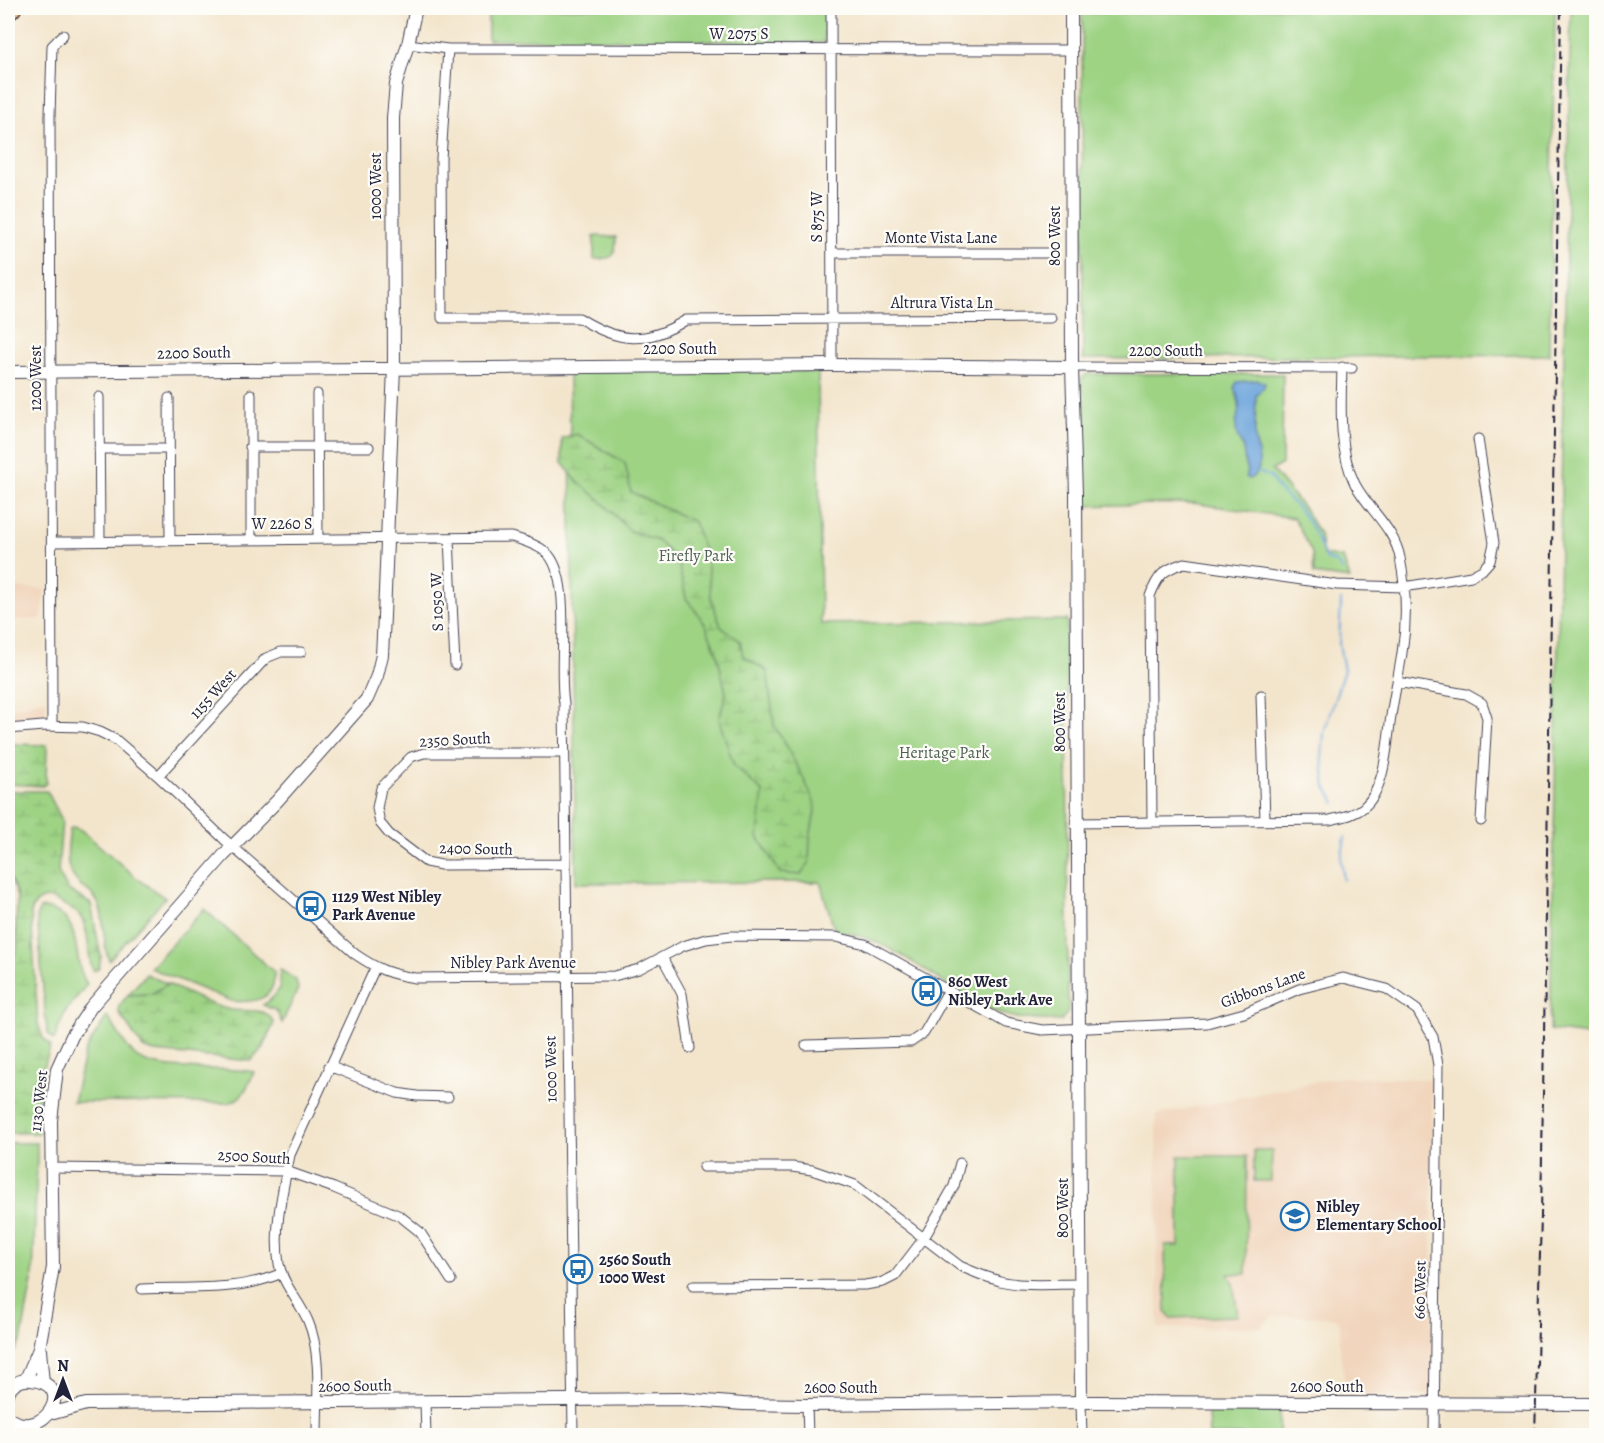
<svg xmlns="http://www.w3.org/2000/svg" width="1604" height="1443" font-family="Alegreya,serif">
  <defs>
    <pattern id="wetland-marsh" width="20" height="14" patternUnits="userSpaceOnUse" patternTransform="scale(1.5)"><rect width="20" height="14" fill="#9ed384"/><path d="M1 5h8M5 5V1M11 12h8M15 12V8" fill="none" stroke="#88b573"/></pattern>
  </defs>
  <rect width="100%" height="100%" fill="#fdfcf7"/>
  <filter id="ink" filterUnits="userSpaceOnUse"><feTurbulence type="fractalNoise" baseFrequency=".0167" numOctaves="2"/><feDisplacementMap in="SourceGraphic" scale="12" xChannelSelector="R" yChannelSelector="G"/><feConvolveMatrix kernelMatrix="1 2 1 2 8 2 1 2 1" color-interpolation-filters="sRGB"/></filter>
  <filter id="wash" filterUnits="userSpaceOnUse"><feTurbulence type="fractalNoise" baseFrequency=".008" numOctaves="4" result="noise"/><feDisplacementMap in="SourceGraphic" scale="24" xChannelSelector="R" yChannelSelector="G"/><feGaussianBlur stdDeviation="1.35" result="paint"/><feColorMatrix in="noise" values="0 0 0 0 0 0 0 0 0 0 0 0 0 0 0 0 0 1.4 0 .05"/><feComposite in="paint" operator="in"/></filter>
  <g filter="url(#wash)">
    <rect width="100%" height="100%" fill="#f3e5cc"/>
    <!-- built -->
    <path fill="#f1d5bc" d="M8 588 45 589 42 619 8 620Z
      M46 699V719L8 721V709Z
      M1341 1077 1432 1079V1388L1425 1395H1347L1340 1353V1326L1337 1319 1330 1317 1272 1316 1261 1327 1158 1328 1156 1115Z"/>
    <!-- green -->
    <path fill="#9ed384" stroke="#607a60" stroke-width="1.5" d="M488 8H826L824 43 563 39 488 40Z
      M1209 8H1555L1549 355 1083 359 1082 13 1209 11Z
      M1571 8H1596V1033L1595 1036 1550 1030Z
      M594 236 616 237C616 257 614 259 594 259Z
      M569 370 818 371 821 624 1067 620 1068 1012 1061 1021C1043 1019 1021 1021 1005 1015 947 995 897 937 835 931L820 882 576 883Z
      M1087 374H1283L1282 464 1272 470 1305 510 1320 535 1323 555 1343 558 1350 579 1314 574 1312 553 1294 518 1193 503 1081 506V379Z
      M73 827 81 830 139 880 165 898 109 960C102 943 106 923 99 905 96 897 91 893 84 888 62 870 67 855 70 829Z
      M45 908C87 917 69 958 87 984L65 1012 54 1040 48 1034 46 1023 37 915 40 909Z
      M204 909 274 972C276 1001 253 1003 231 1001L150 968Z
      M279 969 296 980 298 989 282 1023 277 1011 263 1005C278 996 283 986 279 969Z
      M146 974 168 984 151 994 128 995Z
      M107 1016C116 1029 124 1044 134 1055 153 1074 226 1066 254 1072 248 1085 243 1100 228 1103L73 1102 85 1051Z
      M8 1143H37V1161L33 1276 21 1341 8 1361Z
      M1254 1150H1272L1271 1181H1254Z
      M1179 1156H1247L1246 1274H1228L1233 1283 1238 1316 1170 1318 1166 1312 1165 1245 1179 1246Z
      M1208 1409 1280 1411 1279 1435H1209Z"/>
    <!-- wetland -->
    <path fill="url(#wetland-marsh)" stroke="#607a60" stroke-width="1.5" d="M577 434 625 463 631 492 694 522 707 559 711 598 721 627 740 641 743 656 767 671 774 725 801 773 816 806 810 837 809 863 801 875 780 873 758 837 763 792 734 766 719 720 726 693 717 653 705 624 686 598 678 562 658 541 630 531 600 500 578 482 562 463V439Z
      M11 744 47 745 46 783 43 786 8 784V745Z
      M8 791H47L62 820 58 872 68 890 91 904 101 957 99 968 94 971 91 966C88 951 89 929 80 916 78 912 72 910 69 908 54 898 39 891 31 912L38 1024 43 1038 51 1046C39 1075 38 1102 39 1133H8V962C24 946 15 941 16 922 17 902 20 894 8 876Z
      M168 984C187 993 207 1004 227 1009 244 1014 264 1004 274 1023L263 1047 251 1061 155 1052 143 1048 119 1013V1006L128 995 151 994Z"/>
    <!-- water -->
    <path fill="#6da5dc" stroke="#48648c" stroke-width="1.5" d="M1258 380 1265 383 1264 387 1256 396C1256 409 1255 423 1255 436 1256 451 1267 471 1249 479L1246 477 1248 470C1243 462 1245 457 1243 448 1242 443 1238 440 1237 435 1232 415 1246 413 1234 388L1237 382Z"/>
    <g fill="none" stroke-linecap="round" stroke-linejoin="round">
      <!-- stream -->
      <path stroke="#6da5dc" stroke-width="2" d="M1258 472 1271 477C1280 495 1287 495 1299 509 1311 523 1319 542 1326 559L1335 562 1343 570
        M1336 803 1326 787 1322 756 1324 732 1344 670 1339 644 1341 600
        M1344 880 1341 861 1345 837"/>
    </g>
  </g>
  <g filter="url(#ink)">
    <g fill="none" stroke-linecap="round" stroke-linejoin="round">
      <!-- minor casing -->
      <g stroke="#413f51" stroke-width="11">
        <path id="minor" d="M831 8 832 365
          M408 44 448 49 1071 50
          M448 49 441 159 442 318H579C619 343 646 345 686 320L1051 318
          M832 253H1051
          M1072 367 1352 368
          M251 394V540
          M317 394 318 539
          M99 397 100 541
          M169 398 170 540
          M250 447H369
          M99 449H169
          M449 538 455 665
          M52 542 512 537C524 541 536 544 546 552 574 578 557 665 564 703L573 1436
          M1397 682 1466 694 1482 703 1487 718 1481 821
          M1261 695 1265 820
          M52 726 50 116 52 46 63 35
          M8 729 43 726 83 727 100 732 116 740 158 776 225 840 355 954C377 969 389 974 415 978L614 976 639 969 683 946 706 939 731 936 836 937 865 944 1006 1023 1042 1030 1207 1023 1244 1013 1299 989 1343 978 1387 989 1417 1010 1433 1037 1438 1065 1434 1436
          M564 753H424L411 757 381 788 377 808 380 823 389 834 426 862 441 865 566 864
          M158 776 266 658 281 652H301
          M1152 822 1150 596C1158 575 1163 570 1184 563L1337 585 1404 587 1471 576 1482 570 1490 561 1494 543 1478 439
          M1077 823 1330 820C1342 817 1355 815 1364 807 1386 788 1387 743 1391 716 1394 695 1399 674 1402 653 1407 623 1406 588 1400 558 1395 529 1368 509 1355 484 1338 450 1341 405 1342 367
          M662 957 682 994 690 1048
          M806 1045 911 1042 924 1033 948 991
          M329 1066 397 1093 417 1096 448 1097
          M703 1167H792L812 1170 855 1185 960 1266C973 1272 986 1277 1000 1281 1025 1287 1054 1284 1080 1284
          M52 1168 286 1171 334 1188 400 1216 420 1232 451 1280
          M693 1286 865 1285 883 1282 895 1276 924 1238 954 1186 960 1163
          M142 1289C189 1287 239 1292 282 1273
          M425 1401 426 1436
          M1081 1402 1082 1436
          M807 1405 808 1436
          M317 1436C317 1401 322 1353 308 1321 300 1302 283 1285 279 1264 273 1228 283 1190 290 1155L375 968"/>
      </g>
      <!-- tertiary casing -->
      <g stroke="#413f51" stroke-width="14">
        <path id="tertiary" d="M1071 8 1072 367 1076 494 1081 1402
          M8 372 832 365 1072 367
          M40 1350 43 1383
          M26 1379 39 1349 53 1267 51 1121 57 1069 72 1036 91 1007 224 855 277 801 367 699 377 676 382 655 384 616 394 367 393 118 396 84 408 44 416 8
          M8 1392C13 1384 21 1379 31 1380 79 1384 43 1443 8 1418
          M54 1413 86 1404 682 1399 743 1404 807 1405 1092 1402 1596 1404"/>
      </g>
      <!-- trunk casing -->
      <g stroke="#413f51" stroke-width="19">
        <path id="trunk" d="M8 13 13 8"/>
      </g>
      <!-- minor -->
      <use href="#minor" stroke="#fff" stroke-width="9"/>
      <!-- tertiary -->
      <use href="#tertiary" stroke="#fff" stroke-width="12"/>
      <!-- trunk -->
      <use href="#trunk" stroke="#fbbd6e" stroke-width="16"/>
      <!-- rail -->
      <path stroke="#22223b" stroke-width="2" stroke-dasharray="9 4.5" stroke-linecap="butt" d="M1535 1436 1541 1216 1561 8"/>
    </g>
  </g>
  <!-- icons -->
  <defs>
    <g id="bus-ring" transform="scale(1.5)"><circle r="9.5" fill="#fdfcf7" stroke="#1f6fb2" stroke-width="1.5"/><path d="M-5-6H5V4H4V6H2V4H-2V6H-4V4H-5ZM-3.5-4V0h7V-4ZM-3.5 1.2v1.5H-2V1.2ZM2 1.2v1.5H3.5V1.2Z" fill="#1f6fb2"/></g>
    <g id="school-ring" transform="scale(1.5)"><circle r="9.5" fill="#fdfcf7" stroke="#1f6fb2" stroke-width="1.5"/><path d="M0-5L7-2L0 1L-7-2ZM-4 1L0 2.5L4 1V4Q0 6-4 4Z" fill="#1f6fb2"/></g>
  </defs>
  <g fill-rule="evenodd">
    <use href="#bus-ring" x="311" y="906"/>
    <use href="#bus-ring" x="927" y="991"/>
    <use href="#school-ring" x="1295" y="1216"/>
    <use href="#bus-ring" x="578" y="1269"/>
  </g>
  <g text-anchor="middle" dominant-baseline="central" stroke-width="4.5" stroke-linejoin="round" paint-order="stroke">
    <!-- street labels -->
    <g font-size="16" fill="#22223b" stroke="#fdfcf7">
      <text x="739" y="34">W 2075 S</text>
      <text transform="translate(376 186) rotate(-90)">1000 West</text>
      <text transform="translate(817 217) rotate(-90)">S 875 W</text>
      <text transform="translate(1055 236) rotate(-90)">800 West</text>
      <text x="941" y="238">Monte Vista Lane</text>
      <text x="942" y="303">Altrura Vista Ln</text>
      <text x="680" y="349">2200 South</text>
      <text x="1166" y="351">2200 South</text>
      <text transform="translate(194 353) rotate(-1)">2200 South</text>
      <text transform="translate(36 378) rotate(-90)">1200 West</text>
      <text x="282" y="524">W 2260 S</text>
      <text transform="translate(437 602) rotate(-92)">S 1050 W</text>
      <text transform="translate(213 694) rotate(-48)">1155 West</text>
      <text transform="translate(1060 722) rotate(-90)">800 West</text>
      <text transform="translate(455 740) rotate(-3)">2350 South</text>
      <text transform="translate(476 849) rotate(1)">2400 South</text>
      <text x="513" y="963">Nibley Park Avenue</text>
      <text transform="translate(1263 988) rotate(-20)">Gibbons Lane</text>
      <text transform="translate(551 1069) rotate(-91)">1000 West</text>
      <text transform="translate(39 1101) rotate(-84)">1130 West</text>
      <text transform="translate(254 1157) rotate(3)">2500 South</text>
      <text transform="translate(1063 1208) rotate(-90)">800 West</text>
      <text transform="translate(1420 1290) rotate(-89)">660 West</text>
      <text transform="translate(355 1386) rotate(-1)">2600 South</text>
      <text x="1327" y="1387">2600 South</text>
      <text x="841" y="1388">2600 South</text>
    </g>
    <!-- park labels -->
    <g font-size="16" fill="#4d6055" stroke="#fdfcf7">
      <text x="696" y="556">Firefly Park</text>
      <text x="944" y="753">Heritage Park</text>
    </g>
    <!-- poi labels -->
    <g font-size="16" font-weight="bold" fill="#22223b" stroke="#fdfcf7" text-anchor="start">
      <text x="332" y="897">1129 West Nibley<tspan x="332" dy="18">Park Avenue</tspan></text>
      <text x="948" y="982">860 West<tspan x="948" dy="18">Nibley Park Ave</tspan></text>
      <text x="1316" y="1207">Nibley<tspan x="1316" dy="18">Elementary School</tspan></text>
      <text x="599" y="1260">2560 South<tspan x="599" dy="18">1000 West</tspan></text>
    </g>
  </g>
  <!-- margin -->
  <rect width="1604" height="1443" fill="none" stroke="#fdfcf7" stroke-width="30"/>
  <!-- north arrow -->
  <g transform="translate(63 1380)" stroke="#fdfcf7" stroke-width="4.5" paint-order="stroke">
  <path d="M0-4.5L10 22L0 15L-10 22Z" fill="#22223b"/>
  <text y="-9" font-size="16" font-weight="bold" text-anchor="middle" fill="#22223b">N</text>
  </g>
</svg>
